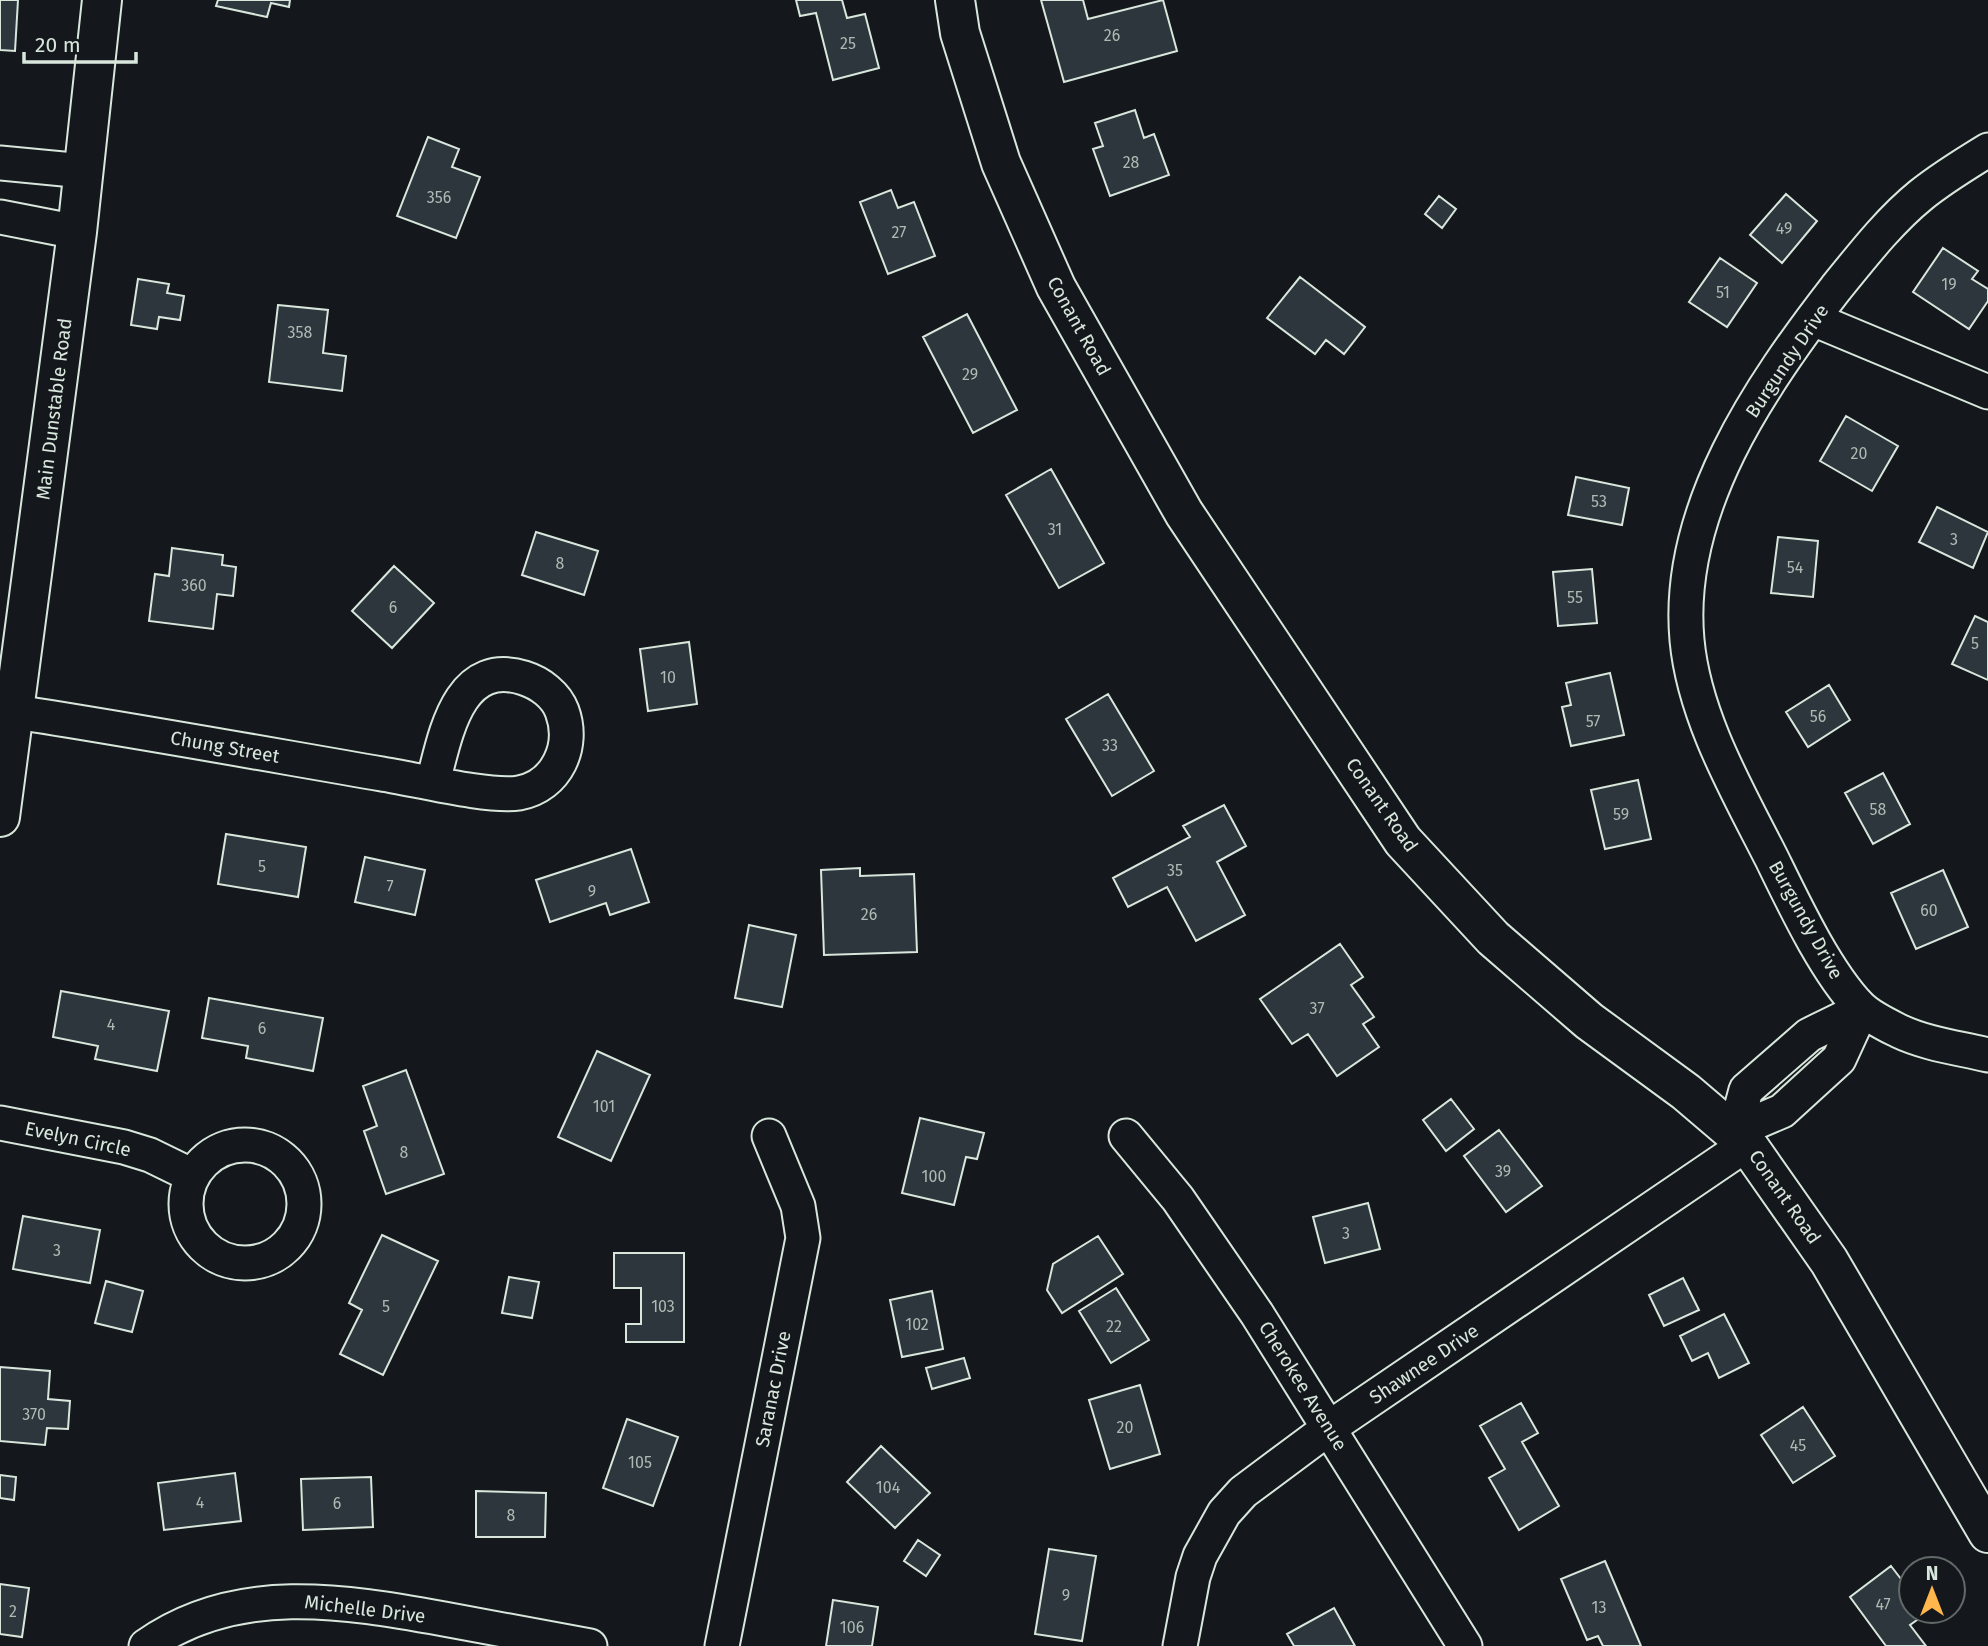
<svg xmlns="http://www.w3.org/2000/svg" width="1988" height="1646" font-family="'Fira Sans',sans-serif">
  <rect width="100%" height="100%" fill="#14181c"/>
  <!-- building -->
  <path fill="#2c363c" stroke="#d8e6dc" stroke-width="2" d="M0 0H18L15 51 0 50Z
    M218 0H290L289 7 271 3 267 17 216 6Z
    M796 0H842L847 18 865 14 879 68 833 80 816 13 800 16Z
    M1041 0H1083L1088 19 1163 0 1177 51 1064 82Z
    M1135 110 1144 138 1154 134 1169 175 1110 196 1093 149 1103 146 1095 123Z
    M428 137 459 149 452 167 480 177 456 238 397 216Z
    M891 190 898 208 914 202 935 256 888 274 860 202Z
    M1786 194 1817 221 1782 263 1750 235Z
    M1439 196 1456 209 1442 228 1425 214Z
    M1943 248 1978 271 1972 279 1988 289V301L1969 329 1913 292Z
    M1720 258 1757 283 1727 327 1689 302Z
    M1300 277 1365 327 1344 354 1326 340 1315 354 1267 318Z
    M138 279 169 284 167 293 184 296 180 320 159 317 157 329 131 325Z
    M278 305 328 310 323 353 346 356 342 391 269 382Z
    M967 314 1017 410 973 433 923 337Z
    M1846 416 1898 446 1872 491 1820 461Z
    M1051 469 1104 563 1059 588 1006 495Z
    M1576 477 1629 488 1622 525 1568 515Z
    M1937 507 1988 532 1973 568 1919 542Z
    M536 532 598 551 584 595 522 575Z
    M1778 537 1818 541 1813 597 1771 593Z
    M172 548 223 555 222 565 236 567 233 596 217 594 213 629 149 621 155 574 169 576Z
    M394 566 434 603 392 648 352 611Z
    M1592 569 1597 623 1558 626 1553 572Z
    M1975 616 1988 622V680L1952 664Z
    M689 642 697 704 648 711 640 649Z
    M1610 673 1624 735 1571 746 1562 707 1571 705 1566 683Z
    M1829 685 1850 720 1808 747 1786 712Z
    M1108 694 1154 771 1112 796 1066 719Z
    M1883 773 1910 824 1873 844 1845 793Z
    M1638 780 1651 839 1605 849 1591 790Z
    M1224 805 1246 846 1217 862 1245 915 1196 941 1167 887 1128 907 1113 878 1190 837 1183 826Z
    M226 834 306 847 298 897 218 884Z
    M631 849 649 902 610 915 606 903 550 922 536 880Z
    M365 857 425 870 415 915 355 902Z
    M860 868V876L914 874 917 952 824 955 821 870Z
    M1943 870 1968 927 1916 949 1891 893Z
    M749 925 796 935 782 1007 735 998Z
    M1340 944 1363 977 1351 985 1374 1017 1363 1024 1379 1047 1337 1076 1308 1034 1292 1044 1260 999Z
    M61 991 169 1011 157 1071 95 1059 98 1046 53 1037Z
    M209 998 323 1018 313 1071 246 1058 248 1046 202 1038Z
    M597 1051 650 1075 611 1161 558 1137Z
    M406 1070 444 1174 386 1194 364 1131 377 1126 363 1086Z
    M1451 1099 1474 1129 1446 1151 1423 1120Z
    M920 1118 984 1133 977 1159 966 1157 954 1205 902 1193Z
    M1499 1130 1542 1186 1506 1212 1464 1156Z
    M1368 1203 1380 1249 1325 1263 1313 1217Z
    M23 1216 100 1230 90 1283 13 1269Z
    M382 1235 438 1261 383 1375 340 1354 362 1310 349 1303Z
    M1098 1236 1123 1274 1062 1313 1047 1290 1053 1264Z
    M614 1253H684V1342H626V1324H641V1288H614Z
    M509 1277 539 1282 532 1318 502 1313Z
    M1683 1278 1699 1310 1664 1326 1649 1295Z
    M106 1281 143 1291 132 1332 95 1323Z
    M1116 1288 1149 1340 1111 1363 1079 1311Z
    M932 1291 943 1349 902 1357 890 1300Z
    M1724 1314 1749 1363 1719 1378 1708 1353 1692 1361 1680 1336Z
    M964 1358 970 1378 932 1389 926 1368Z
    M0 1367 50 1371 48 1399 70 1401 68 1429 47 1428 45 1445 0 1441Z
    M1140 1385 1160 1454 1110 1469 1089 1400Z
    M1521 1403 1538 1433 1522 1442 1559 1506 1519 1530 1489 1478 1505 1469 1480 1426Z
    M1803 1407 1835 1456 1793 1483 1761 1435Z
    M627 1419 678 1437 653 1506 603 1488Z
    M881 1446 930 1493 895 1528 847 1482Z
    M235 1473 241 1521 164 1530 158 1483Z
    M0 1475 16 1477 14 1500 0 1498Z
    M371 1477 373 1527 303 1530 301 1479Z
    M476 1491 546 1493 545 1537H476Z
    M918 1540 940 1555 926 1576 904 1561Z
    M1049 1549 1096 1556 1082 1641 1035 1634Z
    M1605 1561 1641 1646H1603L1598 1636 1587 1640 1561 1579Z
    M1891 1566 1911 1592V1611L1927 1613 1910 1625 1926 1646H1886L1850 1597Z
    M0 1584 29 1588 22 1637 0 1634Z
    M833 1600 878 1607 872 1646H826Z
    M1334 1608 1355 1646H1294L1287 1634Z"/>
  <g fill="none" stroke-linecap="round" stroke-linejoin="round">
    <!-- minor casing -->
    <g stroke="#d8e6dc" stroke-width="37">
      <path id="minor" d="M1988 150C1965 164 1942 178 1921 195 1889 221 1862 256 1836 288 1760 386 1675 510 1687 640 1694 717 1738 792 1772 859 1794 904 1826 972 1860 1007 1870 1017 1887 1025 1899 1031 1926 1044 1959 1048 1988 1055
        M0 163 84 171
        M0 217 77 232
        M1813 319 1988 392
        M16 712C138 731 260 753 382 774 414 779 490 798 519 793 557 786 575 746 562 711 556 695 540 683 524 678 457 657 445 738 433 782
        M0 1123 124 1147 150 1155 193 1176
        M1735 1131 1746 1090 1809 1035 1862 1009
        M1735 1131 1782 1111 1839 1059 1862 1009
        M1126 1136 1178 1199 1257 1314 1465 1646
        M186 1204a59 59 0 1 1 118 0a59 59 0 1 1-118 0Z
        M146 1646C236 1582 344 1601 444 1619 493 1628 542 1637 590 1646
        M722 1646 803 1238 798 1206 769 1136
        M1180 1646 1193 1577 1200 1556 1224 1513 1243 1492 1329 1428 1747 1144"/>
    </g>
    <!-- tertiary casing -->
    <g stroke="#d8e6dc" stroke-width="42">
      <path id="tertiary" d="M955 0 960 33 1001 163 1056 287 1184 513 1403 841 1493 938 1589 1021 1686 1092 1747 1144 1829 1261 1988 1533"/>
    </g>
    <!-- secondary casing -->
    <g stroke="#d8e6dc" stroke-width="42">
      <path id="secondary" d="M0 817 77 232 102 0"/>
    </g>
    <!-- minor -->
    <use href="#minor" stroke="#14181c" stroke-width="33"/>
    <!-- tertiary -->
    <use href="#tertiary" stroke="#14181c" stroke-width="38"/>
    <!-- secondary -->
    <use href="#secondary" stroke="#14181c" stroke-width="38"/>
  </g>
  <g text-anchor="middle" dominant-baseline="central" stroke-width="5" stroke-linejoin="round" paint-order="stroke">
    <!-- number labels -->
    <g font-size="16" fill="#adbab4">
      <text x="1112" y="35">26</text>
      <text x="848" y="43">25</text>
      <text x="1131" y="162">28</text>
      <text x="439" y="197">356</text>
      <text x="1784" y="228">49</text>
      <text x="899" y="232">27</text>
      <text x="1949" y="284">19</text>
      <text x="1723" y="292">51</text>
      <text x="300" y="332">358</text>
      <text x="970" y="374">29</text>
      <text x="1859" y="453">20</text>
      <text x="1599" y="501">53</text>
      <text x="1055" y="529">31</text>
      <text x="1954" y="539">3</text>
      <text x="560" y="563">8</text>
      <text x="1795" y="567">54</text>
      <text x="194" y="585">360</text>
      <text x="1575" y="597">55</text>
      <text x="393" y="607">6</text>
      <text x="1975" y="643">5</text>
      <text x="668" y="677">10</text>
      <text x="1818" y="716">56</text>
      <text x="1593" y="721">57</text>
      <text x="1110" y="745">33</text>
      <text x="1878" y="809">58</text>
      <text x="1621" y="814">59</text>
      <text x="262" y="866">5</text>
      <text x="1175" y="870">35</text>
      <text x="390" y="886">7</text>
      <text x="592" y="891">9</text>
      <text x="1929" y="910">60</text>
      <text x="869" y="914">26</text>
      <text x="1317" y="1008">37</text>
      <text x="111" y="1024">4</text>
      <text x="262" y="1028">6</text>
      <text x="604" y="1106">101</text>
      <text x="404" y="1152">8</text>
      <text x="1503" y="1171">39</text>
      <text x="934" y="1176">100</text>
      <text x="1346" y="1233">3</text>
      <text x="57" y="1250">3</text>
      <text x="386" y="1306">5</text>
      <text x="663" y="1306">103</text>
      <text x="917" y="1324">102</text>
      <text x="1114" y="1326">22</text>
      <text x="34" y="1414">370</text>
      <text x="1125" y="1427">20</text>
      <text x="1798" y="1445">45</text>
      <text x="640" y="1462">105</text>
      <text x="888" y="1487">104</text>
      <text x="200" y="1502">4</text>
      <text x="337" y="1503">6</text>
      <text x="511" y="1515">8</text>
      <text x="1066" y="1595">9</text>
      <text x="1883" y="1604">47</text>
      <text x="1599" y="1607">13</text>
      <text x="13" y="1611">2</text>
      <text x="852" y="1627">106</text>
    </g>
    <!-- street labels -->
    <g font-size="19" fill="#d8e6dc" stroke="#14181c">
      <text transform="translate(1079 326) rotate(61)">Conant Road</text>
      <text transform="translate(1787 361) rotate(-56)">Burgundy Drive</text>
      <text transform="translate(54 409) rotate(-83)">Main Dunstable Road</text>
      <text transform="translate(225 747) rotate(10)">Chung Street</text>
      <text transform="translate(1382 805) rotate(55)">Conant Road</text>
      <text transform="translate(1806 920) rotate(61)">Burgundy Drive</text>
      <text transform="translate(78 1139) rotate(12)">Evelyn Circle</text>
      <text transform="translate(1785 1197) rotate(55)">Conant Road</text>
      <text transform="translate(1424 1364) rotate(-34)">Shawnee Drive</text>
      <text transform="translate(1303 1386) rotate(58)">Cherokee Avenue</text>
      <text transform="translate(773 1389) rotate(-79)">Saranac Drive</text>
      <text transform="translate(365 1609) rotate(7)">Michelle Drive</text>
    </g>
  </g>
  <!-- north arrow -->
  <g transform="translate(1932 1590)"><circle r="33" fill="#14181c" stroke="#626a69" stroke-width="2"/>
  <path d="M0-5L12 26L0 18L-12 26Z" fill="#ffb74d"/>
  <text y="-10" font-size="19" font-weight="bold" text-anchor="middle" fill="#d8e6dc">N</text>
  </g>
  <!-- scale -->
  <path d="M24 52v10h112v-10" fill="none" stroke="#d8e6dc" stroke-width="3.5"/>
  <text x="35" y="52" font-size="21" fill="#d8e6dc" stroke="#14181c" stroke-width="5" paint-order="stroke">20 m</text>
</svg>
